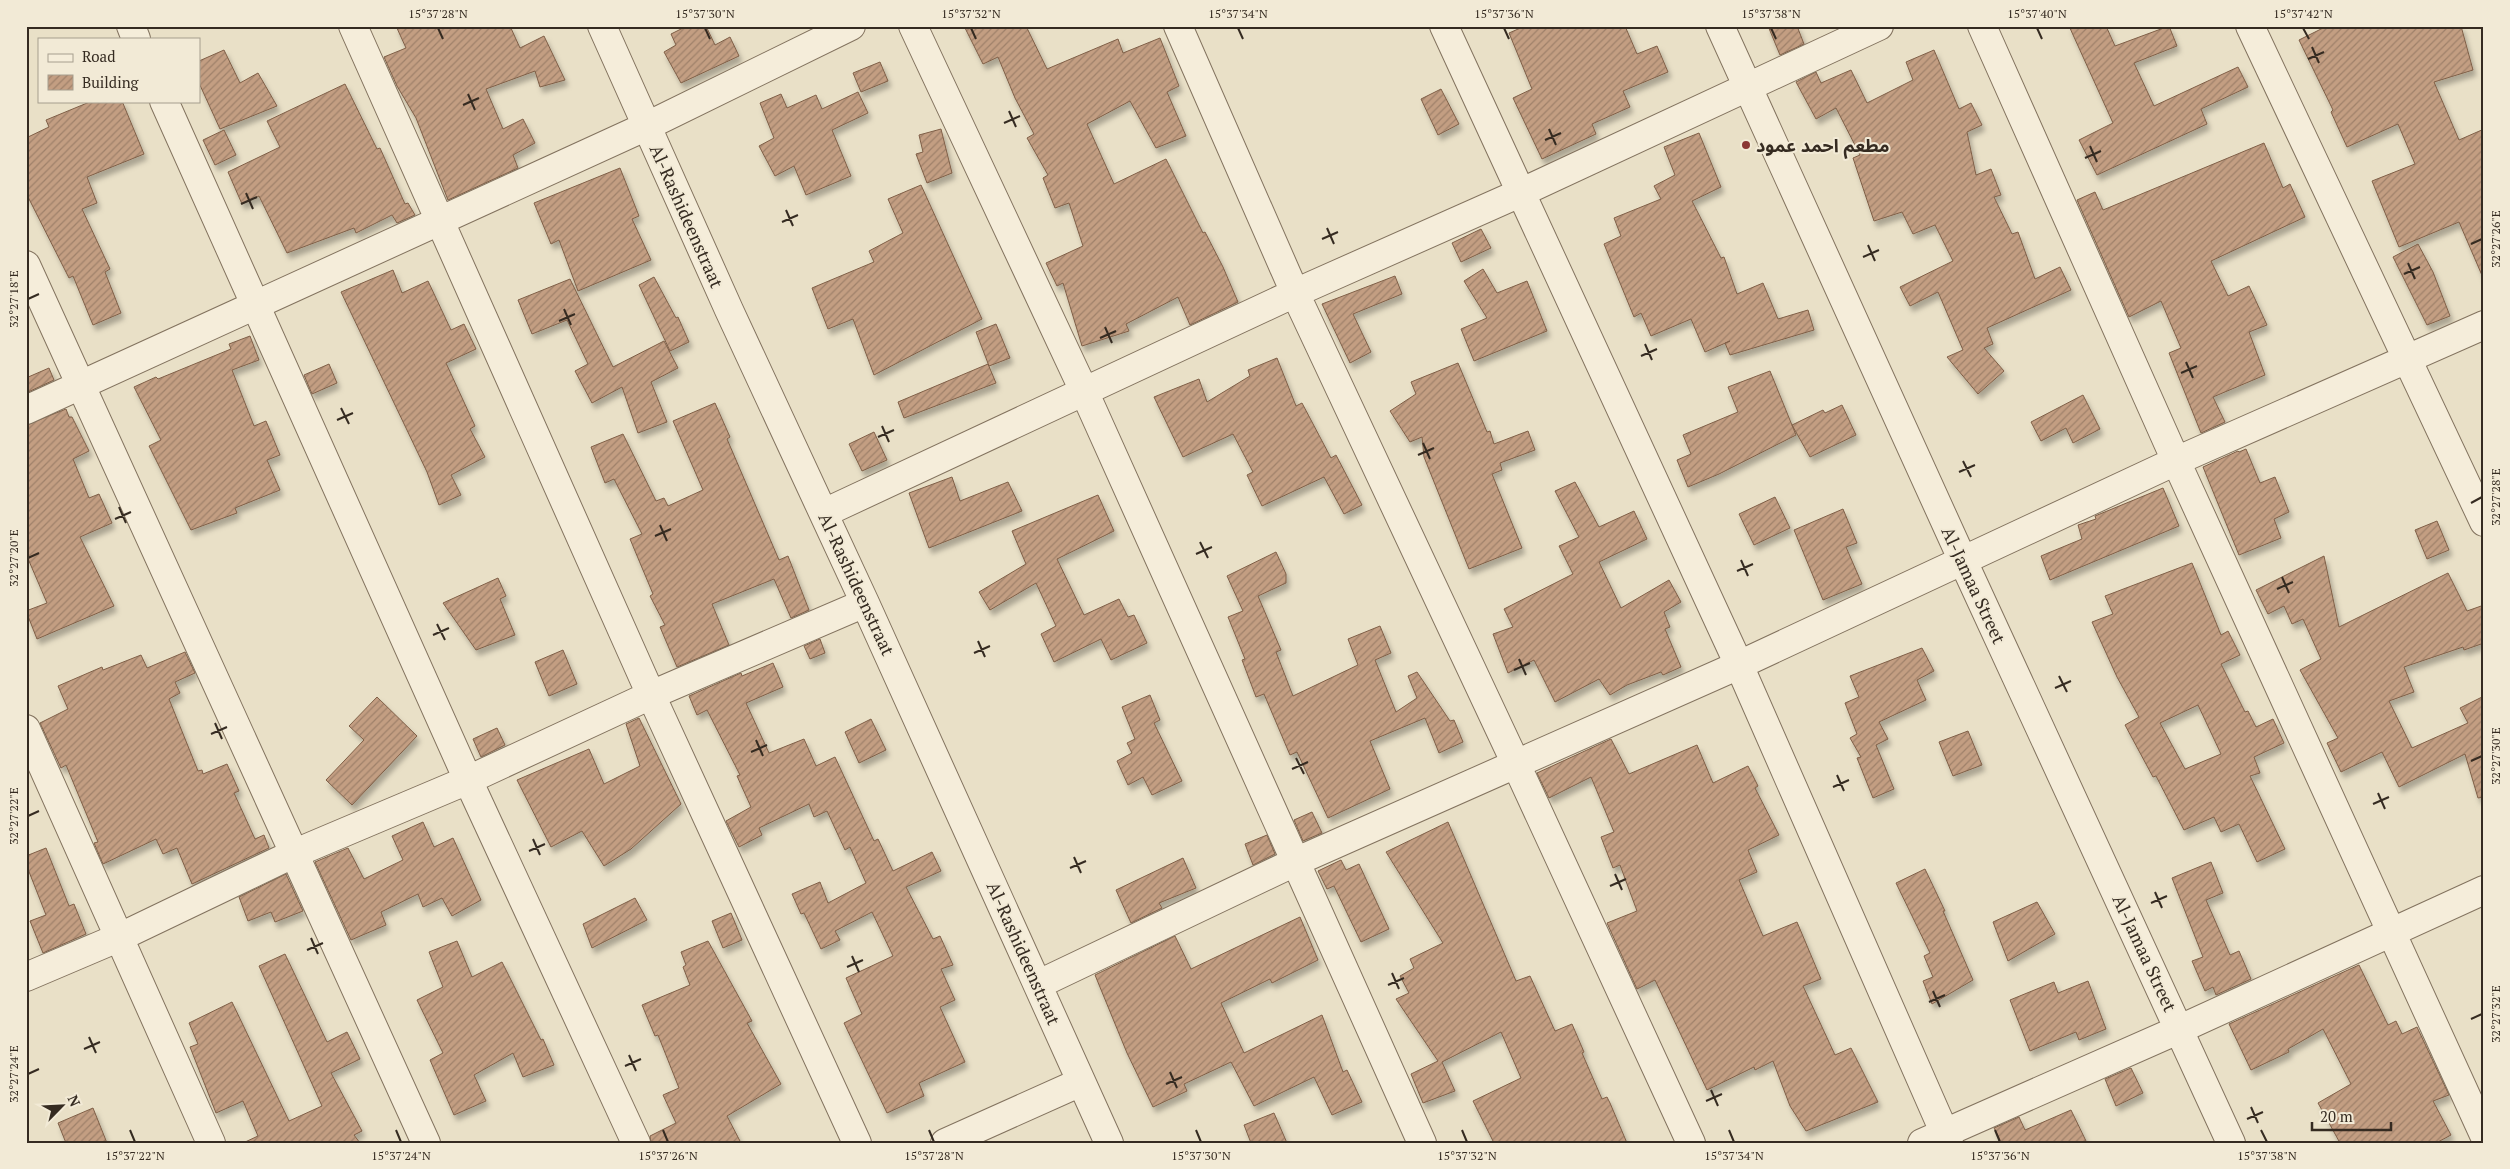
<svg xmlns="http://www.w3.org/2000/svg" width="2510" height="1169" font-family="'PT Serif','Noto Sans Arabic',serif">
  <defs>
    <pattern id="building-hatch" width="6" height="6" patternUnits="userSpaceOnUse" patternTransform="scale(1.25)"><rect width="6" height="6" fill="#c39e82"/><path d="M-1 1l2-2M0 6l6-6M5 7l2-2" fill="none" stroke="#9f816a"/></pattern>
    <filter id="shadow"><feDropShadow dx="3" dy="5.5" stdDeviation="2.5" flood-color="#0004"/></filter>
  </defs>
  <rect width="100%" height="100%" fill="#e9e0c7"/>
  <!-- building -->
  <path fill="url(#building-hatch)" stroke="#7f5f47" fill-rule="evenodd" filter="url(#shadow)" d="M396 26H510L520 48 544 36 565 80 540 87 535 71 486 89 503 129 523 119 535 143 513 155 518 168 448 200 416 118 397 86 384 57 406 48Z
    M687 26H706L715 45 730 37 739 56 681 83 664 52 676 45 671 34Z
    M964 26H1026L1047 69 1118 39 1123 53 1160 38 1179 86 1167 92 1186 136 1156 148 1130 101 1087 124 1114 184 1166 159 1203 233 1205 232 1223 267 1238 302 1190 325 1178 297 1126 324 1129 331 1082 346 1063 283 1057 286 1046 263 1083 246 1069 203 1055 208 1043 178 1048 175 1027 138 1034 134 1015 98 998 57 983 64Z
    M1525 26H1625L1637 54 1657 46 1668 72 1623 91 1630 107 1592 124 1596 134 1542 159 1513 98 1532 89 1509 33Z
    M1768 26H1797L1804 44 1780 55Z
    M2069 26H2106L2115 46 2169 26 2177 46 2134 63 2154 106 2238 67 2248 87 2201 109 2207 124 2097 175 2079 140 2113 123Z
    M2327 26H2461L2473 70 2434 82 2459 140 2484 129V280L2459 222 2399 247 2372 181 2415 164 2398 124 2347 147 2331 112 2333 110 2299 40Z
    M224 50 240 83 258 73 277 106 220 129 199 83V61Z
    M1934 50 1959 109 1971 103 1982 125 1967 132 1976 175 1991 169 2001 195 1994 197 2012 234 2018 232 2035 279 2060 267 2071 290 1987 328 1993 344 1984 348 2004 371 1978 394 1947 357 1963 350 1938 292 1910 306 1900 287 1953 261 1935 225 1913 234 1902 212 1874 221 1853 158 1860 155 1836 108 1816 119 1796 82 1816 72 1821 83 1851 70 1867 103 1913 80 1906 62Z
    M880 62 888 81 861 92 853 73Z
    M345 84 377 149 380 148 405 204 408 203 415 215 397 223 392 215 356 233 354 228 287 253 259 196 242 204 228 172 280 147 267 121Z
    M1441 89 1459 124 1438 135 1421 99Z
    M858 92 868 113 832 130 851 176 806 195 794 166 775 176 759 146 774 138 760 103 781 94 787 108 816 95 822 109Z
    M92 101H122L144 154 87 177 97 203 82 209 110 269 105 272 121 313 93 325 73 276 69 278 26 193V138L49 127 46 120Z
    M941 129 952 173 927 183 916 154 923 152 919 135Z
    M224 130 236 155 215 165 203 140Z
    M1699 133 1721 187 1692 201 1721 258 1724 257 1737 294 1763 283 1778 319 1808 310 1814 330 1730 355 1725 343 1730 341 1705 352 1691 319 1651 336 1641 313 1634 317 1604 244 1621 236 1614 218 1661 199 1654 186 1675 175 1664 147Z
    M2264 143 2283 188 2290 184 2305 217 2211 261 2228 296 2249 286 2267 325 2249 332 2265 375 2213 397 2225 422 2201 433 2169 353 2181 348 2161 301 2129 317 2077 200 2095 192 2103 210Z
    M620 168 639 216 632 219 651 260 578 291 559 240 551 244 534 203Z
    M921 185 982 319 874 375 853 319 828 329 812 288 874 262 869 251 903 233 888 199Z
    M1481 229 1491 248 1461 262 1452 243Z
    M2418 244 2433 272 2450 316 2427 325 2393 257Z
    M1483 269 1497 293 1527 281 1547 331 1474 361 1461 329 1487 318 1464 281Z
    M393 270 402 293 428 281 451 330 464 324 476 349 446 363 475 426 470 429 485 457 451 475 461 495 439 505 427 472 341 292Z
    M1395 276 1402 294 1353 314 1371 352 1350 363 1322 304Z
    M654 277 676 318 678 317 689 342 670 351 639 285Z
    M570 279 613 367 664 341 678 368 651 382 667 422 638 433 622 387 592 403 575 371 588 364 567 320 532 334 518 300Z
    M996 324 1010 358 989 366 976 332Z
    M250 336 259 360 232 370 254 426 266 421 280 455 267 460 280 490 235 508 237 513 191 530 149 446 161 440 134 387 156 377 158 379 231 349 229 344Z
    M1277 358 1296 406 1302 403 1331 458 1336 455 1362 505 1344 514 1324 477 1262 506 1247 475 1253 472 1233 434 1183 457 1154 397 1199 379 1207 402 1250 376 1248 370Z
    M1458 363 1487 432 1490 431 1494 444 1528 431 1535 450 1500 463 1502 470 1492 474 1522 548 1469 569 1424 457 1422 437 1410 442 1390 411 1416 394 1411 382Z
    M329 364 337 383 312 394 304 375Z
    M988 364 996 383 904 418 898 402Z
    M49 368 54 380 26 393V378Z
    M1770 371 1796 435 1719 474 1688 487 1677 460 1691 454 1683 435 1738 412 1728 387Z
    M2083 395 2100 429 2073 443 2066 428 2041 441 2031 422Z
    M715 403 730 437 727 439 779 560 788 556 809 610 791 618 774 579 712 604 729 645 677 667 660 627 665 625 650 596 653 594 630 539 642 534 614 479 605 483 591 447 623 434 656 501 664 498 668 506 703 490 673 421Z
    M1842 405 1856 435 1810 457 1792 425 1823 410 1825 413Z
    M66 409 69 417H72L89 451 73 459 89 498 99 494 112 523 80 537 114 606 37 639 26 611 47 603 26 554V425Z
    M874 432 887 460 862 471 849 444Z
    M2246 449 2260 483 2275 477 2289 512 2274 519 2281 538 2239 555 2203 467 2238 451 2239 452Z
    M952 477 960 501 1008 482 1022 511 929 548 909 493Z
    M1575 482 1599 527 1634 511 1647 539 1599 562 1621 608 1669 580 1681 602 1664 612 1670 627 1665 629 1681 667 1663 675 1661 672 1627 685 1610 695 1599 679 1555 702 1534 660 1508 673 1493 634 1513 627 1504 609 1573 574 1559 546 1579 537 1555 491Z
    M2163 488 2179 526 2050 580 2041 556 2082 539 2078 525 2096 519 2095 516Z
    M1098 495 1114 531 1057 559 1084 615 1119 599 1128 617 1134 615 1147 643 1111 660 1101 639 1054 662 1041 634 1056 626 1036 583 990 610 979 592 1026 564 1012 531Z
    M1775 497 1790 528 1754 545 1739 514Z
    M1843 509 1857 543 1846 547 1862 584 1823 600 1794 530Z
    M2437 521 2449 550 2427 559 2415 530Z
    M1276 552 1286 574V583L1258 596 1281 650 1276 652 1293 696 1358 665 1348 639 1380 626 1391 653 1375 660 1396 712 1417 698 1408 676 1417 672 1450 721 1454 720 1463 742 1439 753 1425 718 1370 741 1390 789 1328 818 1297 752 1290 755 1264 694 1256 697 1242 660 1245 659 1228 617 1243 611 1227 576Z
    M2324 556 2339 627 2448 573 2467 611 2484 605V643L2464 650 2463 647 2404 667 2414 692 2389 701 2412 748 2468 723 2460 708 2484 696V797L2478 798 2465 754 2399 787 2382 752 2341 772 2327 743 2338 738 2300 670 2321 659 2303 619 2292 624 2284 606 2268 614 2256 590Z
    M2192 563 2221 635 2228 631 2240 655 2221 664 2245 712 2248 711 2256 727 2273 719 2284 743 2254 757 2260 773 2250 776 2285 849 2257 862 2239 824 2221 832 2214 817 2184 830 2156 776 2153 777 2125 725 2139 717 2117 677 2092 622 2113 614 2105 596ZM2198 705 2221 754 2185 769 2160 723Z
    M498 578 506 596 500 599 515 635 476 650 443 603Z
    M820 639 825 653 810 659 804 646Z
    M1922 648 1934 671 1917 680 1926 700 1879 722 1888 739 1876 745 1894 789 1873 798 1857 758 1861 757 1850 738 1857 734 1845 703 1859 697 1850 676Z
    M563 650 577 684 549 696 535 662Z
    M185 652 195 673 175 682 180 693 169 699 198 771 202 770 203 774 227 764 239 791 234 793 255 839 264 835 269 848 192 884 177 848 163 854 156 839 103 864 94 843 98 842 66 765 61 768 40 723 68 709 58 686 102 667 103 670 141 655 147 668Z
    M773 663 783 687 746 703 769 753 804 739 816 766 835 757 874 841 878 839 893 871 932 852 941 871 906 887 933 939 940 936 953 965 941 969 955 1000 940 1007 965 1062 919 1083 924 1096 887 1113 844 1023 862 1014 846 978 893 956 872 912 835 931 840 940 821 949 804 913 801 914 792 894 820 882 828 903 866 883 850 847 845 850 827 811 814 817 809 804 759 828 762 835 739 847 726 821 751 807 737 776 740 775 707 710 697 715 689 696 741 673 742 676Z
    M1150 695 1160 720 1154 723 1182 781 1152 795 1143 777 1128 785 1117 761 1132 753 1127 743 1135 739 1122 707Z
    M377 697 417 736 352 805 326 780 364 740 349 726Z
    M639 718 681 804 631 849 604 866 582 831 551 847 517 780 589 749 604 784 640 766 626 724Z
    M871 719 886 750 859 763 845 732Z
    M497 728 505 745 481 757 473 739Z
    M1968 731 1982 765 1953 776 1939 742Z
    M1611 739 1629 774 1697 745 1713 783 1748 766 1758 786 1755 788 1779 835 1748 850 1757 872 1739 880 1763 936 1797 922 1821 979 1803 986 1835 1055 1851 1048 1878 1102 1806 1131 1790 1106 1773 1061 1755 1070 1754 1067 1707 1090 1655 980 1637 989 1607 923 1637 911 1620 865 1613 868 1601 837 1614 832 1591 777 1549 798 1537 773Z
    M1312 812 1322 833 1303 841 1294 820Z
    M423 822 434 847 453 838 481 900 452 916 442 898 423 907 418 894 381 912 386 925 351 940 315 862 348 848 364 879 403 860 392 836Z
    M1448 822 1516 981 1530 976 1555 1031 1572 1024 1584 1052 1582 1053 1602 1099 1607 1097 1610 1103 1627 1143H1494L1473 1101 1521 1078 1501 1032 1442 1062 1455 1091 1423 1103 1411 1074 1438 1061 1396 999 1409 993 1400 976 1414 968 1410 959 1443 943 1386 852Z
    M1267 835 1275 854 1253 865 1245 844Z
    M46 848 69 906 74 904 86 934 43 953 30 921 46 915 26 864V856Z
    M1183 858 1196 888 1159 903 1162 908 1131 923 1116 890Z
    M1341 860 1346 870 1359 864 1389 929 1361 942 1334 886 1327 889 1318 871Z
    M2211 862 2223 893 2206 900 2230 955 2239 951 2251 979 2216 995 2213 987 2205 991 2192 961 2203 957 2172 878Z
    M1925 869 1945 911H1943L1973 980 1932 1004 1923 981 1933 977 1924 956 1930 953 1896 883Z
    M286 874 303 911 275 922 271 912 248 921 239 897Z
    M635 898 647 920 592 948 583 924Z
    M2037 902 2055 934 2008 961 1993 922Z
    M731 913 742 940 723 948 712 921Z
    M1300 917 1318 960 1272 983 1270 979 1221 1003 1244 1053 1322 1015 1343 1072 1347 1070 1362 1102 1332 1115 1314 1077 1254 1106 1231 1062 1184 1084 1187 1091 1153 1107 1127 1053 1095 975 1175 936 1191 969Z
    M457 941 472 977 502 962 541 1040 543 1039 554 1065 523 1077 513 1053 474 1075 486 1101 454 1115 430 1060 443 1053 417 1000 443 987 429 952Z
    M708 941 752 1021 747 1023 781 1084 727 1116 741 1143H651L650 1136 676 1123 663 1095 679 1088 658 1035 655 1036 642 1005 690 985 683 967 686 965 681 952Z
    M285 954 327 1042 347 1032 360 1059 331 1073 362 1131 354 1135 360 1143H243L258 1136 243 1101 216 1113 190 1047 198 1044 189 1023 232 1002 289 1121 322 1106 259 966Z
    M2359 965 2388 1025 2396 1021 2402 1034 2417 1027 2449 1095 2433 1101 2451 1135 2436 1143H2340L2318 1103 2351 1084 2323 1029 2288 1049 2289 1052 2251 1070 2229 1024Z
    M2088 981 2106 1029 2079 1040 2076 1032 2030 1051 2010 1000 2054 982 2058 993Z
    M2131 1068 2143 1093 2116 1106 2105 1079Z
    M93 1108 107 1143H66L58 1123Z
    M2071 1110 2087 1143H1995L2000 1140 1994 1128 2019 1117 2025 1130Z
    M1274 1113 1287 1143H1251L1244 1125Z"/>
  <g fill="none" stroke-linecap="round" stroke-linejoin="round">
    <!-- minor casing -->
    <g stroke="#83735f" stroke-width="30">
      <path id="minor" d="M131 26 136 39
        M353 26 651 695 857 1143
        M602 26 729 310 865 603 1109 1143
        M913 26 1084 391 1422 1143
        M1178 26 1295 293 1516 764 1691 1143
        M1444 26 1739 665 1949 1143
        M1720 26 1963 561 2231 1143
        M1982 26 2176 461 2484 1135
        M2250 26 2484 522
        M164 101 468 780 636 1143
        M26 265 426 1143
        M26 410 647 126 851 26
        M824 513 1295 293 1520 193 1879 26
        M26 729 211 1143
        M26 977 120 937 293 854 468 780 651 695 865 603
        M1039 984 1295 862 1739 665 2176 461 2484 325
        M945 1143 1081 1082
        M1922 1143 2180 1029 2484 890"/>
    </g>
    <!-- minor -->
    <use href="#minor" stroke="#f5edda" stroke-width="28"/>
  </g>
  <!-- ticks -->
  <path fill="none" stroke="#352b21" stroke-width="2" d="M438 28 443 39M705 28 710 39M971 28 976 39M1238 28 1243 39M1504 28 1509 39M1771 28 1776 39M2037 28 2042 39M2303 28 2309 39M2312 47 2319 63M2308 59 2324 52M468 94 475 110M463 105 479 98M1009 111 1016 127M1004 123 1020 116M1549 129 1556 145M1545 140 1561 133M2090 146 2097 162M2085 158 2101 151M246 193 253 209M241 204 257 197M786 210 793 226M782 222 798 215M1327 228 1334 244M1322 239 1338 232M2471 244 2482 239M1868 245 1875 261M1863 257 1879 250M2408 263 2415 279M2404 274 2420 267M28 299 39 294M564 309 571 325M559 321 575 314M1105 327 1112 343M1100 338 1116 331M1645 344 1652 360M1641 356 1657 349M2186 362 2193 378M2181 373 2197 366M341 408 349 424M337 420 353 413M882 426 889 442M878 437 894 430M1423 443 1430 459M1418 455 1434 448M1963 461 1971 477M1959 472 1975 465M2471 503 2482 497M119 507 126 523M115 519 131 512M660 525 667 541M655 536 671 529M1200 542 1208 558M1196 554 1212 547M28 558 39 553M1741 560 1748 576M1737 571 1753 564M2282 577 2289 593M2277 589 2293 582M437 624 445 640M433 635 449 628M978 641 985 657M974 653 990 646M1519 659 1526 675M1514 670 1530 663M2059 676 2067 692M2055 688 2071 681M215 723 222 739M211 734 227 727M756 740 763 756M751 752 767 745M1296 758 1304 774M2471 761 2482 756M1292 769 1308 762M1837 775 1844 791M1833 787 1849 780M2378 793 2385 809M2373 804 2389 797M28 816 39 811M533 839 540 855M529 851 545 844M1074 857 1081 873M1070 868 1086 861M1615 874 1622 890M1610 886 1626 879M2155 892 2162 908M2151 903 2167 896M311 938 318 954M307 950 323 943M852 956 859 972M847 967 863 960M1392 973 1399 989M1388 985 1404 978M1933 991 1940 1007M1929 1002 1945 995M2471 1019 2482 1014M89 1037 96 1053M84 1049 100 1042M629 1055 636 1071M625 1066 641 1059M1170 1072 1177 1088M28 1074 39 1069M1166 1084 1182 1077M1711 1090 1718 1106M1706 1101 1722 1094M2251 1107 2258 1123M2247 1119 2263 1112M130 1130 135 1142M396 1130 401 1142M663 1130 668 1142M929 1130 934 1142M1196 1130 1201 1142M1462 1130 1467 1142M1729 1130 1734 1142M1995 1130 2000 1142M2261 1130 2267 1142"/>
  <!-- markers -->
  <circle fill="#8b3735" stroke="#f2ead6" stroke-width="2" cx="1746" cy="145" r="5"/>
  <g text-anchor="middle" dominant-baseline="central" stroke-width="4" stroke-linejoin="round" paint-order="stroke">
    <!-- poi labels -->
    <g font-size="18" font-weight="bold" fill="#352b21" stroke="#f2ead6" text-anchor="start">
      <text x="1756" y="145">مطعم احمد عمود</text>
    </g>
    <!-- street labels -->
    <g font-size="18" fill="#352b21" stroke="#f2ead6">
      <text transform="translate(687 216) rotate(66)">Al-Rashideenstraat</text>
      <text transform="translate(857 584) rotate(65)">Al-Rashideenstraat</text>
      <text transform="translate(1974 585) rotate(65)">Al-Jamaa Street</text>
      <text transform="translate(1024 953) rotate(66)">Al-Rashideenstraat</text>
      <text transform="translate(2145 953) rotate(65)">Al-Jamaa Street</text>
    </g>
  </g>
  <!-- border -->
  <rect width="2510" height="1169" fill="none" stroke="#f2ead6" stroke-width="55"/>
  <!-- legend -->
  <rect x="38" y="38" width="162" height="65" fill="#f2ead6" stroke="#a69e8e"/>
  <rect x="48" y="54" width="25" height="8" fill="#f5edda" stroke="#a69e8e"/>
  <text x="82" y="62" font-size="15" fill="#352b21">Road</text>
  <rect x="48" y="75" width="25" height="15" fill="url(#building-hatch)" stroke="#a69e8e"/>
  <text x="82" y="88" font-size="15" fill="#352b21">Building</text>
  <!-- north arrow -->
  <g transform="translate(62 1106) rotate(66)" stroke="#f2ead6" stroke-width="4" paint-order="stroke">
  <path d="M0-4L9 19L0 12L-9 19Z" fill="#352b21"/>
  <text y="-8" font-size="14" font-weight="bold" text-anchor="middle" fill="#352b21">N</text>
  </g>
  <!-- scale -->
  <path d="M2312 1122v8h79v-8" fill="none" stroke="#352b21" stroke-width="2.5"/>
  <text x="2320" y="1122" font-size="15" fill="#352b21" stroke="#f2ead6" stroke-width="4" paint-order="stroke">20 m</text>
  <rect x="28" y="28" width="2454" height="1114" fill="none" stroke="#352b21" stroke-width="2"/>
  <g font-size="12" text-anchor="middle" fill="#352b21">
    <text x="438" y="18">15°37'28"N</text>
    <text x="705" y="18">15°37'30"N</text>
    <text x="971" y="18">15°37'32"N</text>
    <text x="1238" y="18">15°37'34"N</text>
    <text x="1504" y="18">15°37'36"N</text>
    <text x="1771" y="18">15°37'38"N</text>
    <text x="2037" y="18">15°37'40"N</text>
    <text x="2303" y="18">15°37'42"N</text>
    <text transform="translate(2496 239) rotate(-90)" y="4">32°27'26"E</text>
    <text transform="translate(14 299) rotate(-90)" y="4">32°27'18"E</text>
    <text transform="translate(2496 497) rotate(-90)" y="4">32°27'28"E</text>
    <text transform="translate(14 558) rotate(-90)" y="4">32°27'20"E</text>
    <text transform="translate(2496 756) rotate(-90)" y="4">32°27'30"E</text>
    <text transform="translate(14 816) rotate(-90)" y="4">32°27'22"E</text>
    <text transform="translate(2496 1014) rotate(-90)" y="4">32°27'32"E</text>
    <text transform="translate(14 1074) rotate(-90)" y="4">32°27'24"E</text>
    <text x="135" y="1160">15°37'22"N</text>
    <text x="401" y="1160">15°37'24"N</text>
    <text x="668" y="1160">15°37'26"N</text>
    <text x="934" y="1160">15°37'28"N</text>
    <text x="1201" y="1160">15°37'30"N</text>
    <text x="1467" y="1160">15°37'32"N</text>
    <text x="1734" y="1160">15°37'34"N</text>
    <text x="2000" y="1160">15°37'36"N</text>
    <text x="2267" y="1160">15°37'38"N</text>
  </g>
</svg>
